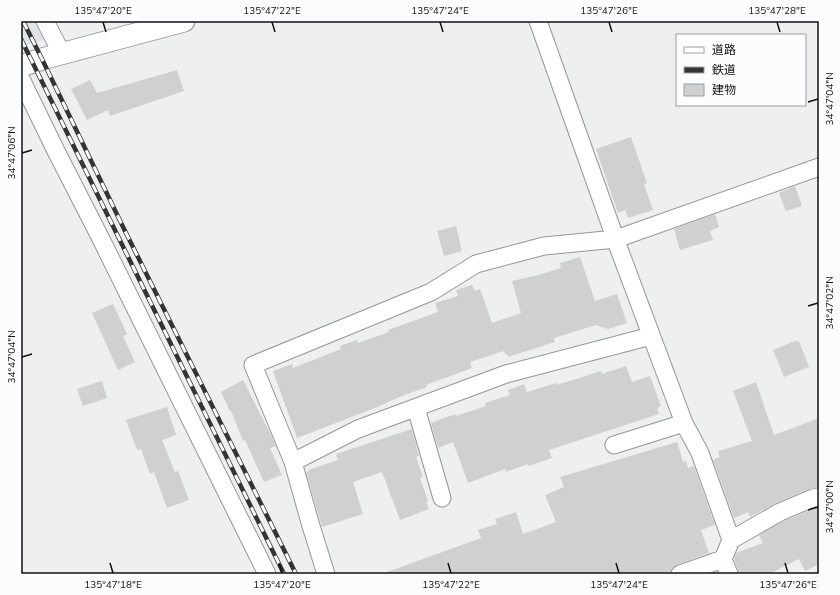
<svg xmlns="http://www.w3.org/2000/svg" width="840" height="595" font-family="'Nunito Sans','Noto Sans JP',sans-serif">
  <rect width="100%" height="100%" fill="#eeefef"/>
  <!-- built -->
  <path fill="#dfe4eb" d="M21 21H36L45 40 21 46Z"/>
  <!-- building -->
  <path fill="#d1d0d1" d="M177 70 184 91 110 116 108 110 87 120 71 89 90 80 97 93Z
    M631 137 647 183 644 184 653 210 628 218 625 210 618 213 596 149Z
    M795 186 802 206 786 211 779 193Z
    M715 214 719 227 710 231 713 240 680 250 674 229Z
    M456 226 462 251 444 256 437 231Z
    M580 257 595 301 617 294 627 323 608 329 596 325 554 338 555 342 508 357 507 354H505L504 351 470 362 472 368 426 385 427 387 402 396 379 406H380L297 438 273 371 292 364 293 368 341 349 340 346 357 340 358 343 389 332 388 330 438 312 435 303 458 296 456 290 472 285 475 291 480 289 492 323 521 313 512 281 539 275 561 268 560 263Z
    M113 304 127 334 123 336 135 362 118 370 92 313Z
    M797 340V342L799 341 809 367 784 377 773 350Z
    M626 366 632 382 650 376 661 406 657 408 659 414 549 450 552 458 529 466 528 464 506 472 505 469 468 483 453 442 438 448 431 423 455 414 456 416 486 406 485 403 510 395 508 390 524 384 527 392 556 383 557 385 601 371 602 374Z
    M243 380 271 435 276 446 270 448 282 475 264 482 245 440 243 441 231 411H230L221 392Z
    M102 381 107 398 83 406 77 389Z
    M756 382 774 435 819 418V487L809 489 776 503 750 517 748 512 734 518 713 460 720 457 718 451 752 441 733 391Z
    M167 407 176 435 162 440 175 472 178 471 189 500 167 508 154 472 150 474 141 449 137 450 126 420Z
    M412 429 419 456 416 457 423 477 420 478 428 501 426 502 429 509 400 520 382 472 353 482 363 514 322 527 306 472 309 471 308 470 338 460 336 454Z
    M677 442 683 462 686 461 688 468 694 466 715 525 701 530 709 553 676 565 672 568 670 574H387V572L481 538 478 530 497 524 495 519 516 512 523 534 556 522 545 495 564 487 560 477Z
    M819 507V564L805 571 799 559 769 574H739L734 559 736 553 763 543 759 535 784 521Z"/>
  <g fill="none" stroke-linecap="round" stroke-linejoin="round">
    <!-- minor casing -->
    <g stroke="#969697" stroke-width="19">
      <path id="minor" d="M45 21 62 54
        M538 21 619 249 684 423 700 453 731 540 723 559 680 574
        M21 79 56 151 100 237 267 574
        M416 408 442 498
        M614 445 684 423
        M293 462 358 429 506 374 651 336
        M731 540 780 512 813 498 819 497
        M723 559 729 574
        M326 574 311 526 293 462 253 365 431 292 476 264 544 246 616 239 819 167"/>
    </g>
    <!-- tertiary casing -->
    <g stroke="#969697" stroke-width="23">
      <path id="tertiary" d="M21 66 42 59 184 21"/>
    </g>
    <!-- minor -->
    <use href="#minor" stroke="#fff" stroke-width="17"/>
    <!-- tertiary -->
    <use href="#tertiary" stroke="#fff" stroke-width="21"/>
    <!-- rail casing -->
    <g stroke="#333434" stroke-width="4.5">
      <path id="rail" d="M23 21 42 59 125 231 296 574
        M21 39 284 574"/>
    </g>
    <!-- rail -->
    <use href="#rail" stroke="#fbfcfd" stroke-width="3" stroke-dasharray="9" stroke-linecap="butt"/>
  </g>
  <!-- ticks -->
  <path fill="none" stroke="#111212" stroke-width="1.5" d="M103 22 106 32M272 22 275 32M440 22 443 32M609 22 612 32M777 22 780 32M808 102 818 99M22 153 32 150M808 306 818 303M22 357 32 354M808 510 818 507M110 563 113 573M279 563 282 573M448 563 451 573M616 563 619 573M785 563 788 573"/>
  <!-- border -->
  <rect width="840" height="595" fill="none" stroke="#fbfcfd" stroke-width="44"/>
  <!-- legend -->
  <rect x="676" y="34" width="130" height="72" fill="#fbfcfd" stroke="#9d9e9f"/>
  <rect x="684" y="47" width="20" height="6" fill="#ffffff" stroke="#9d9e9f"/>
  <text x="712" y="54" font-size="12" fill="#111212">道路</text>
  <rect x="684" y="67" width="20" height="6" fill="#333434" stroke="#9d9e9f"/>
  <text x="712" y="74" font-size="12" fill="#111212">鉄道</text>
  <rect x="684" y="84" width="20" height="12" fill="#d1d0d1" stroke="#9d9e9f"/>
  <text x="712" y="94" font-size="12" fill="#111212">建物</text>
  <rect x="22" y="22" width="796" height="551" fill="none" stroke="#111212" stroke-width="1.5"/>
  <g font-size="10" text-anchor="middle" fill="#111212">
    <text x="103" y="14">135°47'20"E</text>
    <text x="272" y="14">135°47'22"E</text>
    <text x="440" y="14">135°47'24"E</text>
    <text x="609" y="14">135°47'26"E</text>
    <text x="777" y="14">135°47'28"E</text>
    <text transform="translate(829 99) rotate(-90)" y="4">34°47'04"N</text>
    <text transform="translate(11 153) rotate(-90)" y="4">34°47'06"N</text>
    <text transform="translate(829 303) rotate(-90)" y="4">34°47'02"N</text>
    <text transform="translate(11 357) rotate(-90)" y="4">34°47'04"N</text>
    <text transform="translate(829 507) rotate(-90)" y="4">34°47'00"N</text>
    <text x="113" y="588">135°47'18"E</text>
    <text x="282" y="588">135°47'20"E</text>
    <text x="451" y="588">135°47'22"E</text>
    <text x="619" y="588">135°47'24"E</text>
    <text x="788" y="588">135°47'26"E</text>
  </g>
</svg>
